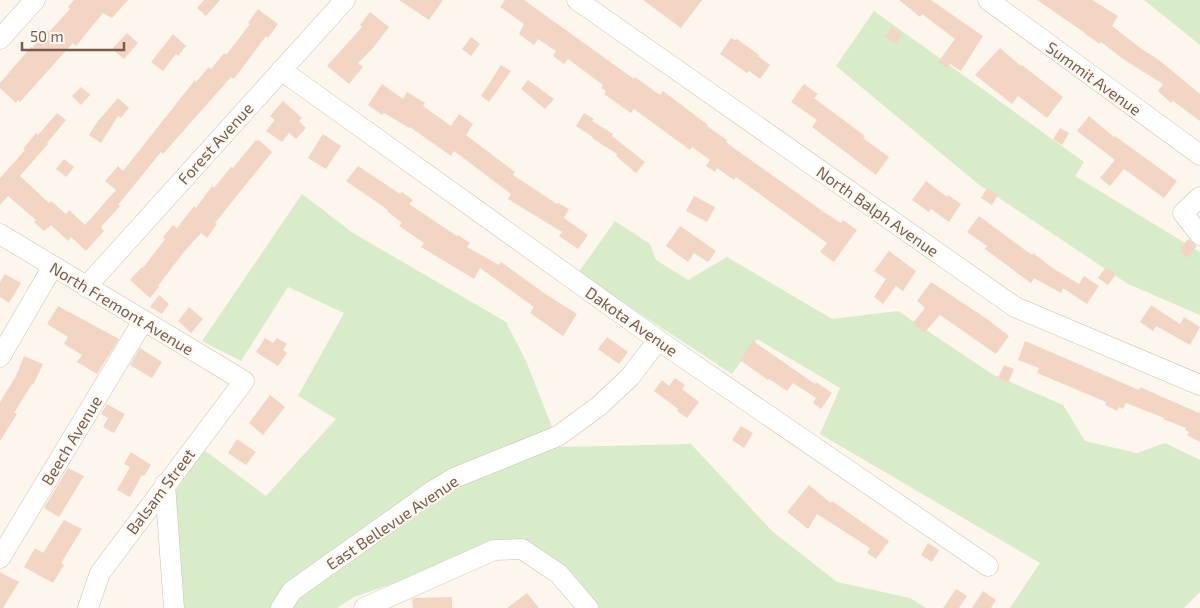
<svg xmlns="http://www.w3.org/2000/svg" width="1200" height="608" font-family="'Exo 2',sans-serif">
  <rect width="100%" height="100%" fill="#fdf6ec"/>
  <!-- green -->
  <path fill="#d8ecc9" d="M1144 0H1200V45Z
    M874 11 1084 162 1075 176 1200 252V315L1128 284 978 184 836 66Z
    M302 194 353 233 506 322 526 361 560 447 691 444 772 531 837 582 910 598 926 608H594L514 542 354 597 337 608H183L174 493 204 450 266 496 336 419 298 396 344 313 288 287 241 361 202 341Z
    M615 221 650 244 656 260 688 280 727 257 832 319 898 311 992 374 1063 405 1085 441 1137 453 1165 443 1200 460V592L1184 608H1010L1040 563 820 434 840 388 757 339 732 374 578 273Z"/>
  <!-- building -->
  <path fill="#f3d5c3" d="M74 0H128L112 18 103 13 76 46 73 43 71 45 20 102 18 100 16 103 0 88V83L31 47 32 48 48 30 49 32 70 9 68 7Z
    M204 0H220L206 16 197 8Z
    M399 0H443L429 20Z
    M505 0H524L634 79 635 77 660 95 663 91 708 125 707 126 727 140 726 142 731 146 821 210 841 223 843 220 857 230 834 262 820 252 827 243 736 177 734 180 717 168 715 172 706 166 710 160 692 147 690 150 634 109 631 113 604 94 606 91 601 88 603 85 568 59 564 64 553 56 556 51 538 39 534 45 519 34 524 24 500 7Z
    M643 0H702L681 28Z
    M899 0H931L983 36 961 71 950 64 947 68 938 62 955 39 922 14 920 17Z
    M1037 0H1092L1118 16 1112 26 1143 50 1159 60 1200 94V121L1173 101 1171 103 1158 91 1163 84 1123 59 1101 42 1100 44 1085 34V33Z
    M258 9 278 24 268 38 266 36 234 79 231 77 163 154 161 152 118 205 120 206 101 227 104 231 86 251 71 237 68 241 51 225 44 231 34 222 36 220 8 196 0 205V178L25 150 23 149 36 133 38 135 57 113 66 120 47 143 48 144 20 176 49 203 51 201 66 214 69 210 85 225 116 190 105 181 118 166 123 171 195 80 196 82 209 67 211 69 224 53 226 55 250 24 248 23Z
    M370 12 389 27 373 48 358 63 363 67 349 84 327 66 362 27 360 25Z
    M891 27 902 34 896 44 885 37Z
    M127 33 138 43 124 59 112 49Z
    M173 34 186 46 178 56 176 54 163 71 151 62Z
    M471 37 480 44 471 56 462 49Z
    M731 38 735 40 737 39 759 55 758 56 770 65 760 79 749 71 747 73 720 54Z
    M1000 48 1021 66 1022 65 1063 97 1047 118 1018 96 1012 104 975 75Z
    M501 65 511 71 489 102 481 96Z
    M528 80 554 99 545 109 521 89Z
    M382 84 403 99 407 92 425 103 423 106 451 126 459 114 473 124 466 135 515 172 513 175 557 204 558 203 569 209 564 218 588 235 578 249 559 236 562 232 508 199 511 194 454 151 451 156 410 127 409 128 384 113 382 115 368 105Z
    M804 84 818 94 814 98 865 136 863 138 889 157 876 175 812 127 817 120 791 102Z
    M81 87 90 95 81 105 72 96Z
    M118 98 129 108 121 118 118 116 101 143 89 135 98 121Z
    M283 101 302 118 299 121 306 128 296 139 289 133 282 142 266 131 275 120 270 116Z
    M584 113 594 119 592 121 613 134 612 136 645 162 636 173 616 156 617 154 592 138 593 137 576 126Z
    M1089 116 1114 137 1115 136 1177 181 1164 198 1124 169 1110 186 1100 178 1115 160 1077 131Z
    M1060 128 1069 133 1062 145 1053 139Z
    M323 134 341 146 326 169 308 158Z
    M256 140 258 141 259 140 272 152 215 223 217 224 207 238 201 233 183 253 158 286 159 287 150 298 130 280 142 267 143 268 165 239 163 237 173 225 177 228 194 206 196 208 212 186 214 188 231 167 233 168Z
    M64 159 74 167 66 177 56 169Z
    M358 166 400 194 402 192 413 200 409 204 457 236 458 235 470 243 467 247 499 265 501 262 544 293 577 314 563 336 530 313 534 307 480 268 474 279 421 247 424 243 399 226 402 223 387 211 388 210 346 181Z
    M926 181 947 197 948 195 961 204 949 222 931 209 929 212 912 200Z
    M987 188 998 195 992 205 981 198Z
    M694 196 715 207 707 222 686 211Z
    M979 216 1032 255 1033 253 1054 269 1079 284 1084 276 1099 286 1087 304 1063 288 1061 293 1034 278 1031 283 985 249 987 246 967 232Z
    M680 226 716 251 708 262 694 253 688 262 666 246Z
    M1188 239 1197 246 1187 258 1179 251Z
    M889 251 916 271 903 291 896 286 883 304 874 297 886 279 874 271Z
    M1106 267 1116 274 1108 285 1098 278Z
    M5 274 21 283 9 303 0 297V282Z
    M931 282 987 319 1009 336 996 354 940 315 924 333 913 323 925 308 917 301Z
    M159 295 169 304 162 314 150 307Z
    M1151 305 1180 324 1184 317 1200 327 1190 345 1156 326 1153 331 1140 322Z
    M58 306 119 339 97 374 77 362 82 355 64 344 68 337 47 324Z
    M189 307 203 319 191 333 178 321Z
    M607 337 628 352 619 364 598 349Z
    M265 338 273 343 277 338 287 344 283 350 287 353 278 366 256 352Z
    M753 341 815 384 816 382 832 393 821 409 813 403 816 398 793 383 787 391 769 379 768 380 740 360Z
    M1025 341 1139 390 1140 387 1199 413 1200 410V442L1187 435 1189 432 1185 430 1186 428 1163 419 1164 418 1126 403 1123 409 1119 407 1117 411 1105 405 1106 402 1037 373 1039 368 1018 360Z
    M140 348 162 362 152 378 130 365Z
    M24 356 43 364 33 385 32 384 14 413 17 414 0 441V402L16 376Z
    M1004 365 1014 369 1008 383 998 378Z
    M675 378 685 385 682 389 699 402 687 418 677 411 678 409 654 391 662 380 669 386Z
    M270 395 285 407 263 435 249 423Z
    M107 404 125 414 114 433 103 427 108 418 101 414Z
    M741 426 753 433 744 448 732 440Z
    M237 439 256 452 246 465 228 453Z
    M131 452 151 465 144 476 142 475 130 497 117 490 130 467 124 464Z
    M68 468 84 476 59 517 44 508Z
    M809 485 831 503 832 501 889 541 876 559 867 553 870 548 817 514 808 529 787 512Z
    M64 520 82 529 61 563 64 565 53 583 24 567 35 548 43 553Z
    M928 543 939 550 932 562 921 555Z
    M0 572 19 582 3 608H0Z
    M956 589 967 596 959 608H943Z
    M983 591 996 600 991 608H972Z
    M527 593 539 608H507Z
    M452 597V608H413L412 599 415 598Z"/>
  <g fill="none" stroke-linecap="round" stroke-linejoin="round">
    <!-- minor casing -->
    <g stroke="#d1beb0" stroke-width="21">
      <path id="minor" d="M577 0 1015 307 1200 385
        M988 0 1200 155
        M0 39 35 0
        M281 70 658 340 988 566
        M1200 197 1183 213 1200 235
        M0 234 244 381 100 573 88 608
        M86 287 345 0
        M0 357 53 266
        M165 484 174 608
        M0 558 143 321
        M281 608 292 591 434 490 454 478 558 436 599 406 630 377 658 340
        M364 608 494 550 522 549 559 574 588 608"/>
    </g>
    <!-- minor -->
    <use href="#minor" stroke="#fff" stroke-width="20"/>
  </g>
  <g text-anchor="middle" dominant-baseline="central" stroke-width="4" stroke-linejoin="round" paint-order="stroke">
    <!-- street labels -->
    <g font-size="16" fill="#7a5c4d" stroke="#fffaf3">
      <text transform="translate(1094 78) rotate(36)">Summit Avenue</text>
      <text transform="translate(215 143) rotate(-48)">Forest Avenue</text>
      <text transform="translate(878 211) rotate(35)">North Balph Avenue</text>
      <text transform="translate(122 308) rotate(31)">North Fremont Avenue</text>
      <text transform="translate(632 321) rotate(35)">Dakota Avenue</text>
      <text transform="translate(71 440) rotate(-59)">Beech Avenue</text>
      <text transform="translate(160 491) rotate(-53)">Balsam Street</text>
      <text transform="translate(392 522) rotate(-34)">East Bellevue Avenue</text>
    </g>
  </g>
  <!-- scale -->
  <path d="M22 42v8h102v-8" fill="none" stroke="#7a5c4d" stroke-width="2.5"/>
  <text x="30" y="42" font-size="15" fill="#7a5c4d" stroke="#fffaf3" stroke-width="4" paint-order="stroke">50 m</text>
</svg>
